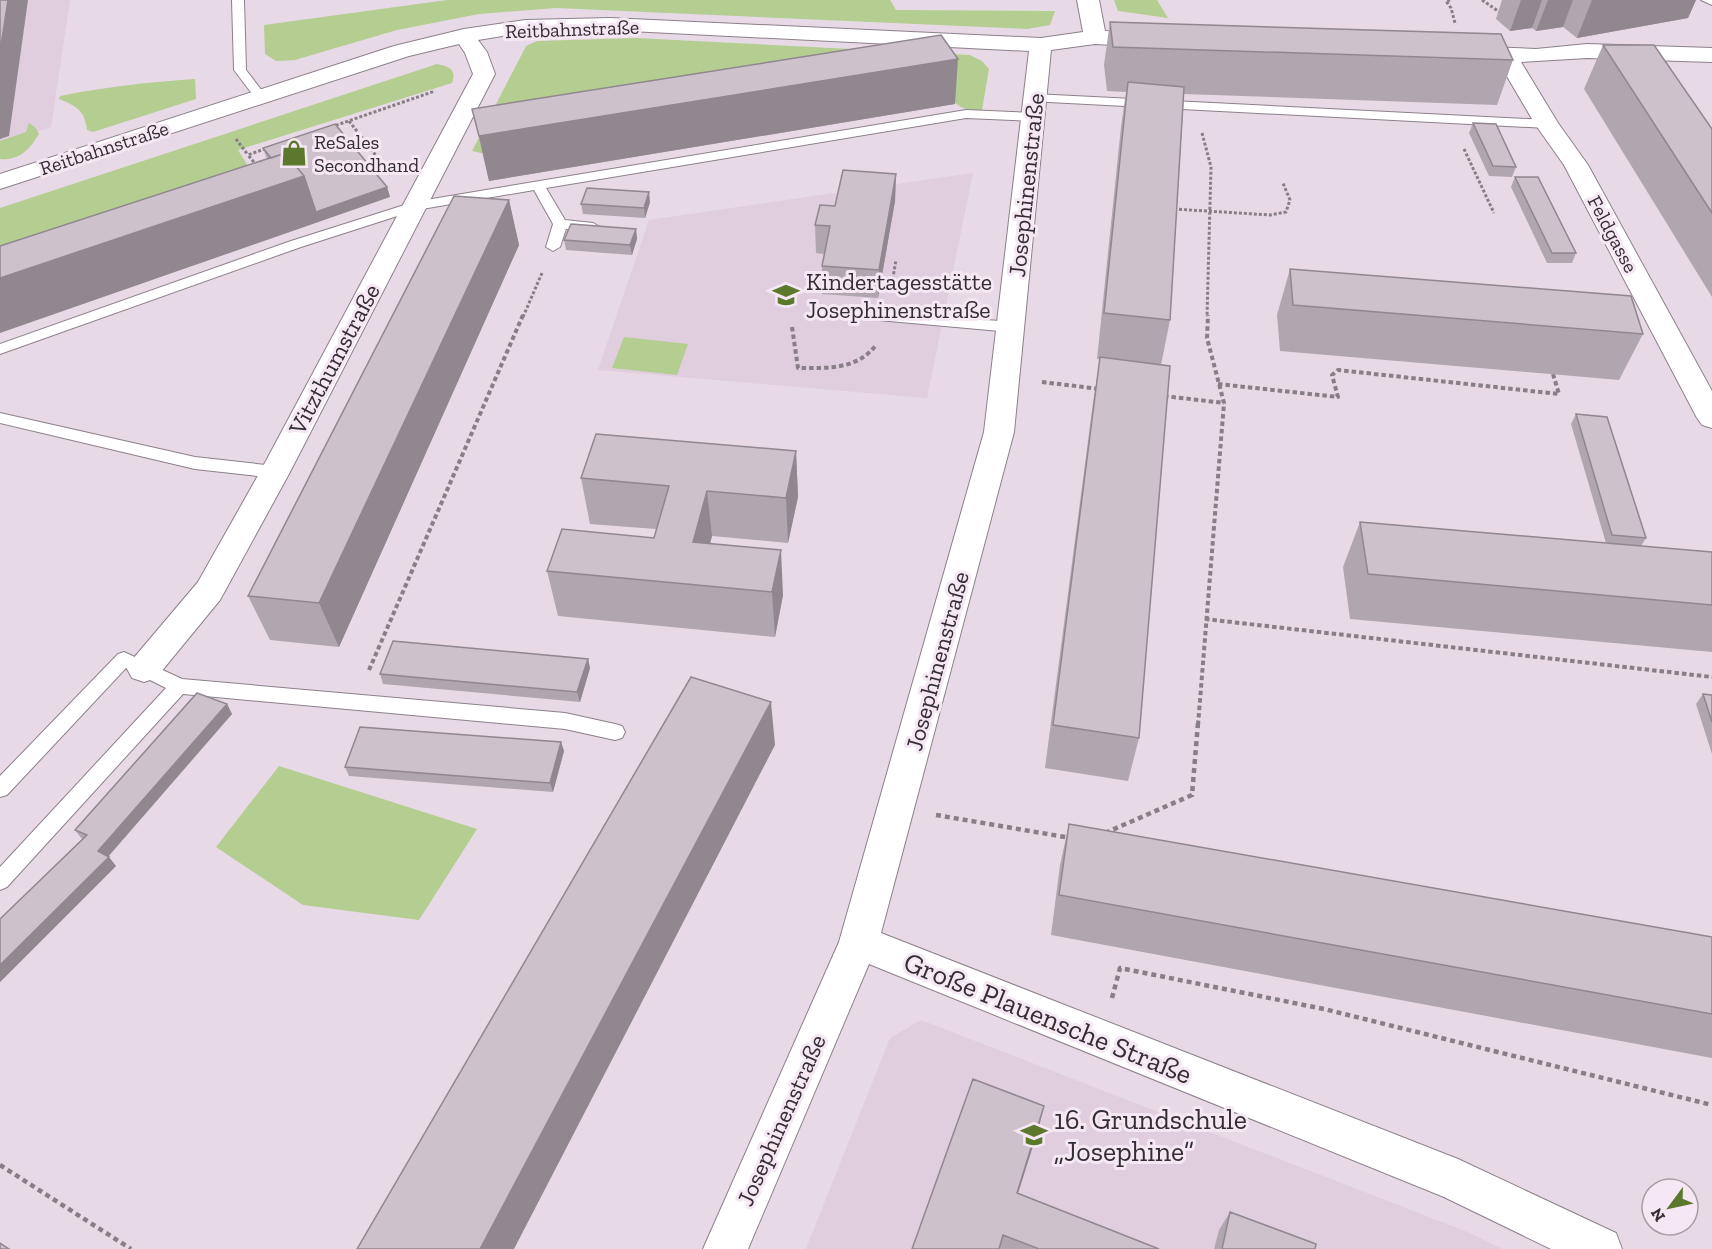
<svg xmlns="http://www.w3.org/2000/svg" width="1712" height="1249" font-family="'Zilla Slab',serif">
  <rect width="100%" height="100%" fill="#e7dae6"/>
  <!-- built -->
  <path fill="#e0cdde" d="M0 0H70L51 127 0 144Z
    M973 173 927 398 598 370 649 220Z
    M921 1020 1465 1231 1503 1249H806L890 1038Z"/>
  <!-- green -->
  <path fill="#b4cd91" d="M447 0H890L896 10 1055 11 1050 25 1027 29 556 8 479 14 397 30 295 60 276 61 265 54 264 25Z
    M1114 0H1157L1168 18 1118 11Z
    M636 38 970 55 982 61 989 69 982 110C954 111 954 101 939 79L481 153 472 151 526 46 537 41Z
    M437 64C449 66 457 70 452 83L238 150 255 177 0 260V208Z
    M195 79 196 99 93 132 87 130C85 111 77 106 59 99L60 96C105 87 149 82 195 79Z
    M29 123 35 127 39 134C30 149 19 161 0 159V141L26 132Z
    M624 337 688 344 677 375 612 368Z
    M279 766 477 829 419 920 303 905 216 847Z"/>
  <g fill="none" stroke-linecap="round" stroke-linejoin="round">
    <!-- service casing -->
    <g stroke="#8c808a" stroke-width="2">
      <path id="service" d="M232 0H244L246 70 266 96 264 99H256L234 70Z
        M1701 0H1712V5Z
        M1034 94 1547 120 1553 124 1547 128 1030 101 1028 98 1030 95Z
        M966 110 1033 113 1039 117 1033 121 966 118 546 188 565 220 593 223 600 227 593 231 566 229 560 247 553 251 546 247 553 224 534 190 416 210 301 247 0 354V344L291 241 414 202Z
        M817 306 1011 322 1018 327 1011 332 812 314 810 311Z
        M0 413 195 457 275 466 281 468 283 472 281 476 275 478 195 469 0 423Z
        M124 652 182 679 565 713 615 724 622 726 625 732 622 738 615 740 565 729 183 694 7 887 0 890V867L166 688 126 668 7 795 0 797V776L118 654Z"/>
    </g>
    <!-- minor casing -->
    <g stroke="#8c808a" stroke-width="2">
      <path id="minor" d="M1077 0H1099L1105 31 1153 33 1161 35 1164 40 1161 45 1153 47 1095 44 1051 50 1014 432 881 933 1458 1159 1616 1233 1622 1249H1551L1444 1197 869 964 748 1249H703L839 942 984 432 1029 51 610 30 526 32 478 40 487 52 495 74 290 472 220 600 156 678 144 682 132 678 127 669 132 660 198 582 260 472 473 74 465 53 459 44 409 56 0 189V174L394 46 464 29 526 20 610 18 1041 38 1083 32Z
        M1587 44 1712 48V62L1587 58 1521 62 1558 123 1588 165 1712 391V428L1702 425 1697 418 1564 165 1535 124 1498 61 1457 58 1454 53 1457 48 1465 46 1536 49Z"/>
    </g>
    <!-- path-far2 -->
    <path stroke="#877e86" stroke-width="3" stroke-dasharray="3 2" stroke-linecap="butt" d="M1450 0 1446 1 1451 8 1455 23
      M1482 0 1501 13
      M349 121 391 175
      M331 127 435 91
      M1202 133 1211 167 1207 317
      M236 139 248 155
      M1464 149 1494 213
      M257 166 248 155 267 148
      M1174 209 1270 215 1286 212 1290 200 1283 183
      M891 289 896 260
      M523 317 542 273"/>
    <!-- path-far1 -->
    <path stroke="#877e86" stroke-width="4" stroke-dasharray="4.5 3" stroke-linecap="butt" d="M792 327 798 368C827 368 857 370 876 345
      M1042 382 1100 389
      M1218 384 1338 397 1332 375 1338 370 1559 394 1553 374
      M1164 396 1224 403
      M1205 619 1712 677
      M369 670 523 315
      M1198 725 1224 403 1207 338 1208 315"/>
    <!-- path -->
    <path stroke="#877e86" stroke-width="4.5" stroke-dasharray="5 4" stroke-linecap="butt" d="M936 815 1071 838
      M1105 833 1192 795 1198 723
      M1112 998 1120 968 1324 1009 1712 1105
      M0 1165 131 1249"/>
    <!-- service -->
    <use href="#service" fill="#fff" fill-rule="evenodd"/>
    <!-- minor -->
    <use href="#minor" fill="#fff" fill-rule="evenodd"/>
  </g>
  <!-- wall -->
  <path fill="#b0a6af" d="M1502 0H1696L1688 18 1577 38 1563 27 1536 31 1532 28 1510 31 1496 19Z
    M1110 22 1513 60 1497 105 1184 94 1170 320 1161 365 1139 738 1128 781 1045 768 1093 403 1100 359H1097L1121 127 1126 92 1107 91 1104 65Z
    M1603 45 1712 129V297L1584 89Z
    M955 104 489 181 472 109Z
    M1473 123 1516 167 1512 177 1489 176 1469 133Z
    M263 148 387 187 390 197 267 159Z
    M896 174 895 201 878 298 822 294V266L824 254 816 253 815 225 835 206Z
    M1515 177 1576 253 1572 263H1547L1511 187Z
    M509 200 519 245 339 647 270 640 248 596Z
    M650 202 645 218 583 214 581 204Z
    M636 229 637 239 632 255 566 250 564 240Z
    M1290 269 1643 334 1619 380 1280 351 1277 315Z
    M1576 414 1646 538 1641 546 1712 552V652L1350 619 1343 567 1360 522 1606 543 1571 424Z
    M796 451 798 497 788 543 712 536 710 544 783 595 775 637 558 616 547 571 654 538 656 529 590 524 581 478Z
    M588 659 590 668 580 702 383 684 380 674Z
    M1703 694 1712 695V754L1696 704Z
    M227 704 232 714 108 857 116 866 0 982V919L82 839 75 830Z
    M561 742 564 751 553 792 349 776 345 767Z
    M1069 824 1712 937V1058L1051 935 1060 865Z
    M1039 1127 1018 1193 1159 1249H912Z
    M1230 1212 1315 1249H1214L1219 1230Z"/>
  <!-- shaded-wall -->
  <path fill="#90878f" d="M8 0H28L9 136 0 139V52Z
    M1521 0H1542L1532 28 1510 31Z
    M1548 0H1573L1563 27 1536 31Z
    M1592 0H1696L1688 18 1577 38Z
    M958 59 955 104 489 181 479 136Z
    M896 174 895 201 878 298 879 270Z
    M304 176 387 187 390 197 0 333V278Z
    M649 192 650 202 645 218 644 208Z
    M509 200 519 245 339 647 319 603Z
    M636 229 637 239 632 255 630 245Z
    M796 451 798 497 788 543 786 498Z
    M707 491 712 536 699 585 693 542Z
    M781 550 783 595 775 637 772 592Z
    M588 659 590 668 580 702 577 692Z
    M771 702 775 745 514 1249H480Z
    M227 704 232 714 105 860 98 851Z
    M561 742 564 751 553 792 550 783Z
    M109 857 116 866 0 982V965Z
    M1044 1106 1039 1127 1012 1212 1017 1193Z"/>
  <!-- building -->
  <path fill="#cdc1cc" stroke="#90878f" stroke-width="1.5" d="M0 0H8L0 52Z
    M1110 22 1501 34 1513 60 1113 47Z
    M941 35 958 59 479 136 472 109Z
    M1603 45H1654L1712 129V213Z
    M1128 82 1184 87 1170 320 1104 313Z
    M1473 123 1496 124 1516 167 1493 166Z
    M335 124 387 187 316 212 304 176 285 153 271 158 263 148Z
    M285 153 304 176 0 278V246Z
    M843 170 896 174 879 270 822 266 830 226 815 225 820 205 835 206Z
    M1515 177H1538L1576 253H1552Z
    M587 188 649 192 644 208 581 204Z
    M454 196 509 200 319 603 248 596Z
    M571 224 636 229 630 245 564 240Z
    M1290 269 1631 296 1643 334 1293 305Z
    M1100 357 1170 366 1139 738 1053 725Z
    M1576 414 1607 417 1646 538 1612 535Z
    M596 434 796 451 786 498 707 491 693 542 781 550 772 592 547 571 562 529 654 538 669 486 581 478Z
    M1360 522 1712 552V605L1368 574Z
    M393 641 588 659 577 692 380 674Z
    M691 677 771 702 480 1249H357Z
    M197 693 227 704 98 851 109 857 0 965V919L87 835 75 830Z
    M1703 694 1712 695V722Z
    M360 727 561 742 550 783 345 767Z
    M1069 824 1712 937V1014L1059 895Z
    M973 1079 1044 1106 1017 1193 1159 1249H1039L1003 1235 999 1249H912Z
    M1230 1212 1316 1244 1315 1249H1222Z
    M0 1243 9 1249H0Z"/>
  <!-- icons -->
  <defs>
    <g id="shop-bare" transform="scale(2.07)"><path d="M-5-2.5h2.3a2.7 3.5 0 0 1 5.4 0H5L5.5 6h-11ZM-1.5-2.5h3a1.5 2.3 0 0 0-3 0Z" fill="#5c782c" stroke="#f5e7f3" stroke-width="2.5" paint-order="stroke"/></g>
    <g id="school-bare" transform="scale(2.07)"><path d="M0-5L7-2L0 1L-7-2ZM-4 1L0 2.5L4 1V4Q0 6-4 4Z" fill="#5c782c" stroke="#f5e7f3" stroke-width="2.5" paint-order="stroke"/></g>
  </defs>
  <g fill-rule="evenodd">
    <use href="#shop-bare" x="294" y="153"/>
    <use href="#school-bare" x="786" y="295"/>
    <use href="#school-bare" x="1034" y="1135"/>
  </g>
  <g text-anchor="middle" dominant-baseline="central" stroke-width="6" stroke-linejoin="round" paint-order="stroke">
    <!-- far-street labels -->
    <g font-size="20" fill="#332e33" stroke="#f5e7f3">
      <text transform="translate(572 29) rotate(-2)">Reitbahnstraße</text>
      <text transform="translate(104 148) rotate(-18)">Reitbahnstraße</text>
      <text transform="translate(1613 234) rotate(62)">Feldgasse</text>
    </g>
    <!-- far-poi labels -->
    <g font-size="20" fill="#332e33" stroke="#f5e7f3" text-anchor="start">
      <text x="314" y="142">ReSales<tspan x="314" dy="23">Secondhand</tspan></text>
    </g>
    <!-- street labels -->
    <g font-size="24" fill="#332e33" stroke="#f5e7f3">
      <text transform="translate(1026 185) rotate(-84)">Josephinenstraße</text>
      <text transform="translate(334 359) rotate(-62)">Vitzthumstraße</text>
      <text transform="translate(937 661) rotate(-75)">Josephinenstraße</text>
      <text transform="translate(781 1120) rotate(-66)">Josephinenstraße</text>
    </g>
    <!-- poi labels -->
    <g font-size="24" fill="#332e33" stroke="#f5e7f3" text-anchor="start">
      <text x="806" y="281">Kindertagesstätte<tspan x="806" dy="28">Josephinenstraße</tspan></text>
    </g>
    <!-- near-street labels -->
    <g font-size="28" fill="#332e33" stroke="#f5e7f3">
      <text transform="translate(1048 1018) rotate(22)">Große Plauensche Straße</text>
    </g>
    <!-- near-poi labels -->
    <g font-size="28" fill="#332e33" stroke="#f5e7f3" text-anchor="start">
      <text x="1054" y="1119">16. Grundschule<tspan x="1054" dy="32">„Josephine“</tspan></text>
    </g>
  </g>
  <!-- north arrow -->
  <g transform="translate(1670 1207) rotate(237)"><circle r="28" fill="#f5e7f3" stroke="#a79da6" stroke-width="1.5"/>
  <path d="M0-4.5L10 22L0 15L-10 22Z" fill="#5c782c"/>
  <text y="-9" font-size="16" font-weight="bold" text-anchor="middle" fill="#332e33">N</text>
  </g>
</svg>
